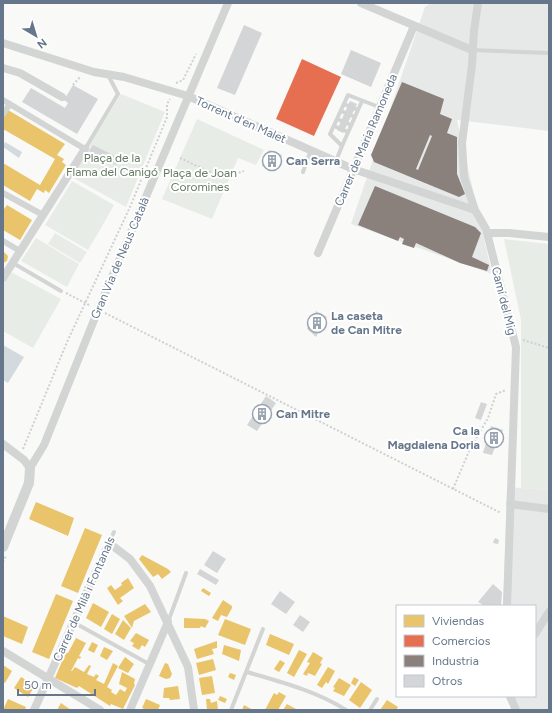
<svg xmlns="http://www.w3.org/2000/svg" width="552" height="713" font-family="Figtree,sans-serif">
  <rect width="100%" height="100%" fill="#f9f9f8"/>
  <!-- built -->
  <path fill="#e7e9e9" d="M431 3H549V131L457 120 492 274 351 224 425 7Z
    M507 487 549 490V710H512L505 696H535V606H503Z"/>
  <!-- green -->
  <path fill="#e8ece6" d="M121 94 165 112 126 207 70 176Z
    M197 119 264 150 256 165 238 158 212 219 162 199Z
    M72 181 114 205 101 228 66 208 101 228 88 250 45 225Z
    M55 233 87 252 80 263 48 244Z
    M36 238 79 264 67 287 21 261Z
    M504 239 549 244V490L521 488V320Z
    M11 272 61 299 33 348 3 331V285Z"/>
  <!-- water -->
  <path fill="#d3dade" d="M5 142 22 152 19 158 3 147Z
    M3 345 24 357 8 383 3 380Z"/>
  <!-- homes -->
  <path fill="#e9c46a" d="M8 110 65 144 57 155 64 159 62 162 66 165 49 193 45 190 44 193 37 189 30 201 3 185V163L40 185 55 159 3 129V118Z
    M7 205 32 220 20 240 3 230V209H4Z
    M3 251 8 256 7 261 3 263Z
    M36 502 74 518 68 536 29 519Z
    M85 528 102 535 78 593 61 586Z
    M142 555 168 569 171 572 162 579 158 574 153 577 139 559Z
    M128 578 134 588 120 598 123 601 118 605 107 588 111 585 115 590 122 585 121 583Z
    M203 588 211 593 209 596 201 591Z
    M56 594 73 601 49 659 32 652Z
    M223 600 232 606V608L227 617 221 615 218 621 212 618Z
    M93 603 109 612 101 627 86 618Z
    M145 604 151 612 134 621 132 628 124 616Z
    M112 614 120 619 112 634 104 629Z
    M3 616 28 627 22 644 3 636Z
    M184 618 205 619 209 621 205 628 201 626 200 628H184Z
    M225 619 251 629 245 645 218 635Z
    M123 620 131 628 124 640 115 634Z
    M136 633 149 640 145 647 142 645 139 650 132 646 134 643 130 641Z
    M270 634 294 644 289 655 266 645Z
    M76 638 86 643 79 656 81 657 80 659 78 658 71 671H72L75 667 84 672 89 665 91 666 87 674 94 677 96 674 99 676 96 680 104 684 113 663 118 666 107 687 112 690 111 692 116 695 120 689 125 692 127 688 119 684 122 672 135 679 134 684 135 685 123 709 111 704 110 706 79 686 77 688 55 678 66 652 68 653Z
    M217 641V648L212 649 214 654 197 659 194 649Z
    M92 642 98 645 94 653 88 650Z
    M224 645 241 650 239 661 222 654Z
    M104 647 113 651 107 660 100 656Z
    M299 650 307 654 294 677 287 673Z
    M313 652 323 658 320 663 322 664 315 676 308 673 307 676 303 674 310 663 307 662Z
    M125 657 134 664 128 673 118 668Z
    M213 659 216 670 199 675 196 663Z
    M280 660 285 663 279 672 274 669Z
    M165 663 168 664 172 674 170 678 166 679 159 676Z
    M3 665 12 671 5 683 3 682Z
    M328 667 335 671 328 684 326 682 322 688 317 685Z
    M230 673 236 675 234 680 228 677Z
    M212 676 215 693 202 695 199 678Z
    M21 677 33 684 34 687 28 697 14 688Z
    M354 677 359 680 355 686 351 683Z
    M339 678 351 685 344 696 333 691 335 688 333 687Z
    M361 682 372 690 360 708 349 700Z
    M178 686 180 699 170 700 169 698H163L164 688Z
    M279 692 286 696 278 710H265L274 693 277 695Z
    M220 696 227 699 225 703 218 700Z
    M8 699 26 707 25 710H3Z
    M146 699 160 705 158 710H148L142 708Z
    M206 699H210L211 703 217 701 218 710H207Z
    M387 700 398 707 396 710H380Z
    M61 703 71 710H57Z
    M287 704 296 709 295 710H283Z
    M244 705 253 710H242Z"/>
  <!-- shops -->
  <path fill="#e76f51" d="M302 59 341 77 314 136 276 119Z"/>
  <!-- industry -->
  <path fill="#8a817c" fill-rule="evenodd" d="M402 82 444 99 440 114 452 119 447 133 457 137V174L465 194 459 197 374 162 371 155ZM430 135 432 136 418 170 416 169Z
    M375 186 475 227 481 233 472 257 489 265 487 271 460 263 416 243 414 248 402 244 404 239 400 237 398 241 358 225Z"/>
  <!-- building -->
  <path fill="#d3d5d6" d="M244 25 262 33 235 95 217 88Z
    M351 50 381 63 371 87 341 74Z
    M73 85 98 99 77 134 22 102 31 88 65 108 68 103 64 100Z
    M350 101 357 104 343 133 337 130Z
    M93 145 119 158 116 165 89 151Z
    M269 150 282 155 275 171 262 166Z
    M316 311 327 317 316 337 307 329Z
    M266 396 276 403 257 431 247 425Z
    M481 402 487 404 481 420 475 418Z
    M491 426 503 430 497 447H495L492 455 483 453Z
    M495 538 499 540 498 544 493 543Z
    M213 551 226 559 217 573 204 565Z
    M200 569 219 580 216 585 197 574Z
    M493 584 502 592 501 605 485 606 478 602Z
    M280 591 295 602 286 614 271 604Z
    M300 615 310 622 303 632 293 625Z"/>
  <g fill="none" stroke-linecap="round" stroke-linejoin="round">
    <!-- path -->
    <path stroke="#cfd0d2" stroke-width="2" stroke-dasharray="2 2" stroke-linecap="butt" d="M176 83 183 80 196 54
      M73 85 80 77
      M180 158 223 178 244 171
      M66 293 91 306
      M105 313 501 513
      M523 340 549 348
      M23 449 67 342 130 207 167 117V104L170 99
      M453 489 470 449 488 418 496 394 506 390
      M3 562 6 556"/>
    <!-- service -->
    <path stroke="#d3d4d4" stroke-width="4" d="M473 50 549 53
      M344 104 358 110
      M341 111 355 117
      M337 119 351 125
      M334 126 348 132
      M342 146 362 101
      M85 149 118 94 108 75
      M336 161 342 146 330 134 348 95 379 107
      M303 172 311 150
      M13 263 61 291
      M109 543 114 532
      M73 622 149 664
      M168 622 186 573
      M247 672C281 682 316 691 346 710
      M231 710 263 629
      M370 710 377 699"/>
    <!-- pedestrian -->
    <path stroke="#d3d4d4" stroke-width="6" d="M3 100 85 149
      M3 114 10 104
      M3 193 43 215
      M3 241 20 251"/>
    <!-- minor -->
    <path stroke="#d3d4d4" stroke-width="8" d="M361 3 472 50
      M478 3 474 31 472 65 462 143 464 177 475 210 486 229 516 347 507 606
      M3 43 94 72 124 77 188 96 353 169 475 210
      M3 68 20 73 62 97
      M488 233H509L549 237
      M318 253 414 26
      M3 278 85 149
      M3 444 24 460 30 468 44 445 98 310 228 3
      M510 504 549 509
      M535 634 549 612
      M3 651 100 710
      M510 696 516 710
      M34 710 109 543 130 559 150 586 188 667 194 710
      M130 710 168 622"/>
    <!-- tertiary -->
    <path stroke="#d3d4d4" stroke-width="10" d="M3 547 29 483 30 468"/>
  </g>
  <!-- icons -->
  <defs>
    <g id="building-ring" transform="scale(1)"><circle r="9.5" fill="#fff" stroke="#99a4b1" stroke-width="1.5"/><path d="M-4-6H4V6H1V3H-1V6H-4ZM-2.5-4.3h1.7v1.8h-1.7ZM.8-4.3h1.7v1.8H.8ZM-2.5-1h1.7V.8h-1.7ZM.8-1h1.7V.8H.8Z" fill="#99a4b1"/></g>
  </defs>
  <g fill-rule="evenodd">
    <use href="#building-ring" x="272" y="161"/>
    <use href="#building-ring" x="317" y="323"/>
    <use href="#building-ring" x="262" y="414"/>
    <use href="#building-ring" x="494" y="438"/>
  </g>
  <g text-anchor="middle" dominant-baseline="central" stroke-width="4" stroke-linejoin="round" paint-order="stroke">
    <!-- street labels -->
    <g font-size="12" fill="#66778b" stroke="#fff">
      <text transform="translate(241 120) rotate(24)">Torrent d'en Malet</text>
      <text transform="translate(366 140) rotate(-67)">Carrer de Maria Ramoneda</text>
      <text transform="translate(120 258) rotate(-67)">Gran Via de Neus Català</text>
      <text transform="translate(504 301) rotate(76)">Camí del Mig</text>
      <text transform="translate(84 599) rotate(-66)">Carrer de Milà i Fontanals</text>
    </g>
    <!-- park labels -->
    <g font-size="12" fill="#647b61" stroke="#fff">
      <text x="112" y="158">Plaça de la<tspan x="112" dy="14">Flama del Canigó</tspan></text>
      <text x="200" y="173">Plaça de Joan<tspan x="200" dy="14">Coromines</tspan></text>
    </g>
    <!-- poi labels -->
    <g font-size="12" font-weight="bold" fill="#66778b" stroke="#fff" text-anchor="start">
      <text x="286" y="161">Can Serra</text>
      <text x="331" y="316">La caseta<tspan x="331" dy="14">de Can Mitre</tspan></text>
      <text x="276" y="414">Can Mitre</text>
      <text x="480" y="431" text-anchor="end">Ca la<tspan x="480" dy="14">Magdalena Doria</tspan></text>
    </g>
  </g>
  <!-- border -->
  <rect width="552" height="713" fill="none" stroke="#66778b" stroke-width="8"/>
  <!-- legend -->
  <rect x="396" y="605" width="140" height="92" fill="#ffffff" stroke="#c2c9d1"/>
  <rect x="404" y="615" width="20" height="12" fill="#e9c46a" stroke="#c2c9d1"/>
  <text x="432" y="625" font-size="12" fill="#66778b">Viviendas</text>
  <rect x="404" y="635" width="20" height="12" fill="#e76f51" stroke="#c2c9d1"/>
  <text x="432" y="645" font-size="12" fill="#66778b">Comercios</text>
  <rect x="404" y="655" width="20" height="12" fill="#8a817c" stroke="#c2c9d1"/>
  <text x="432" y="665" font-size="12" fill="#66778b">Industria</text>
  <rect x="404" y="675" width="20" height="12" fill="#d3d5d6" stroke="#c2c9d1"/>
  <text x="432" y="685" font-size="12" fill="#66778b">Otros</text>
  <!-- north arrow -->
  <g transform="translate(36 36) rotate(142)" stroke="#ffffff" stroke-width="3" paint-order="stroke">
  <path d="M0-3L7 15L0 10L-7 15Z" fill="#66778b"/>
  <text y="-6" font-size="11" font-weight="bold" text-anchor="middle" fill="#66778b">N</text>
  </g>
  <!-- scale -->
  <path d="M18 689v6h77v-6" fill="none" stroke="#66778b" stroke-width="2"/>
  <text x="24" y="689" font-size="12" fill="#66778b" stroke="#ffffff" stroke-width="3" paint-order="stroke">50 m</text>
</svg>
